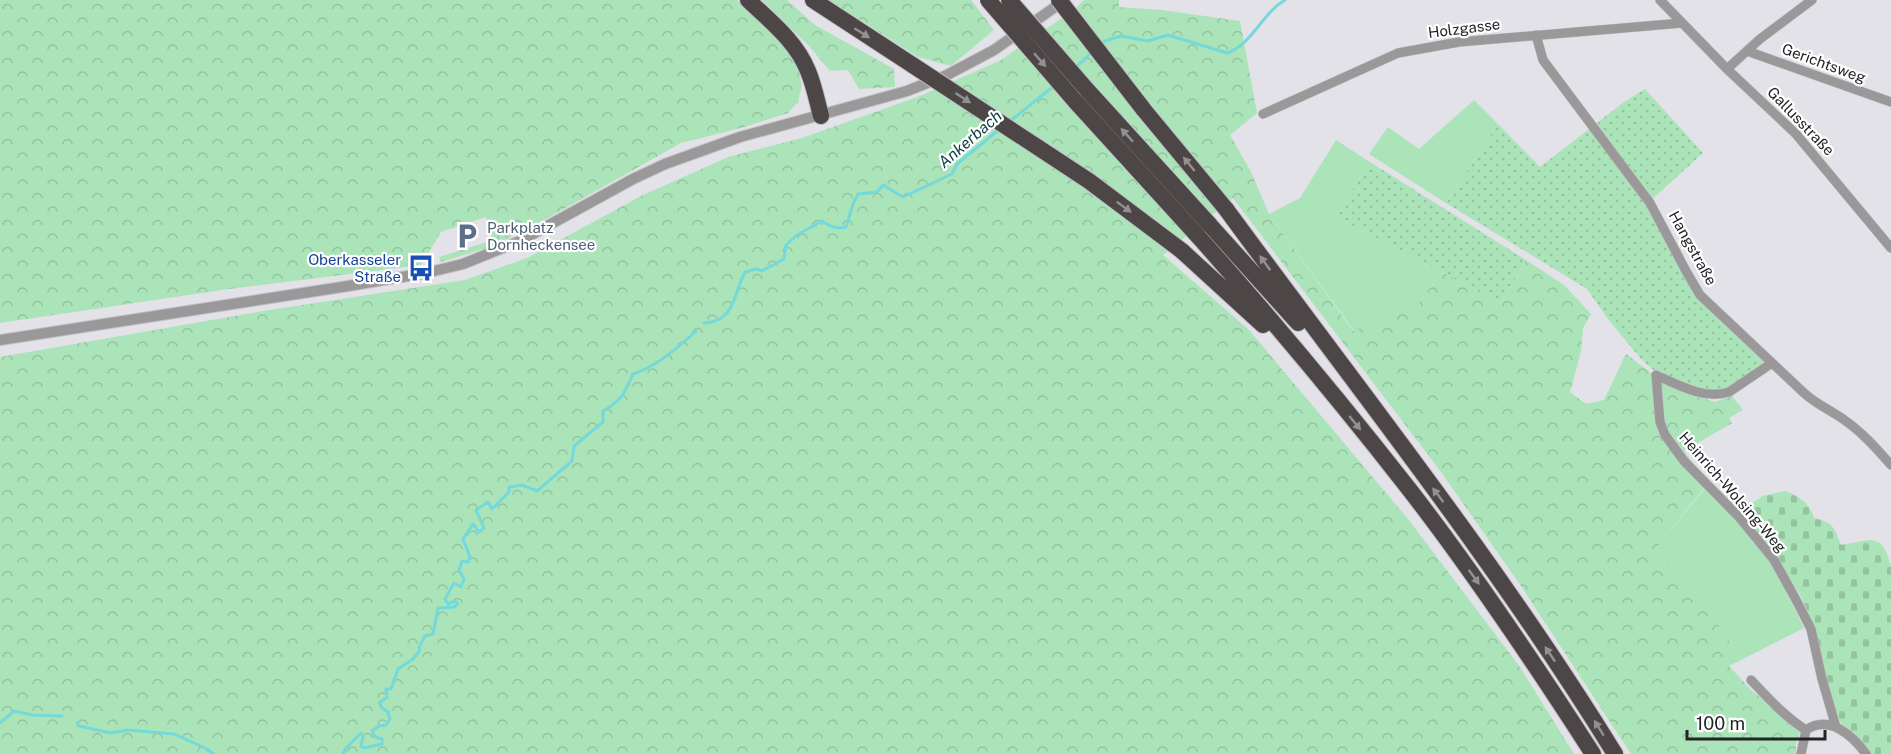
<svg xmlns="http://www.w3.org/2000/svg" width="1891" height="754" font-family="'Public Sans',sans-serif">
  <defs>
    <pattern id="forest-crowns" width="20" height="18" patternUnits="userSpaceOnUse" patternTransform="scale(1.5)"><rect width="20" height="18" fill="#abe4b9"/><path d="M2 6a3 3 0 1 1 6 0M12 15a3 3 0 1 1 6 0" fill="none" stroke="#93c39f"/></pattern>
    <pattern id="cemetery-stones" width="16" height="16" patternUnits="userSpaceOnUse" patternTransform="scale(1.5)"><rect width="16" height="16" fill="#abe4b9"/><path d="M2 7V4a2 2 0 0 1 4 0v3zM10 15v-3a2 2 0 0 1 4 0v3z" fill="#93c39f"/></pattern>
    <pattern id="garden-dots" width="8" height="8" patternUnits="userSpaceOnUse" patternTransform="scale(1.5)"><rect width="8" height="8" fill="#abe4b9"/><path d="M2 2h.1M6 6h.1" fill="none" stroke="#93c39f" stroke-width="1.8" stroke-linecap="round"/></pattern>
  </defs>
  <rect width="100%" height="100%" fill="#e2e2e8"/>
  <!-- grass -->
  <path fill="#abe4b9" d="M1474 100 1498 124 1446 203 1369 154 1388 127 1419 149Z
    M1336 140 1370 162 1336 217 1442 272 1417 305 1354 331 1269 214 1300 198Z
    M1706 487 1771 561 1804 628 1741 660 1708 608 1656 548Z"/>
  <!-- forest -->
  <path fill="url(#forest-crowns)" d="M0 0H737L770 30 798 66 802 86 798 102 788 113 741 128 681 143 548 218 493 246 441 262 439 257 493 240 486 217 441 232 421 265 229 289 0 323Z
    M762 0H787L815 25 894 69 895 87 859 89 848 70 830 71 809 46Z
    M829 0H971L994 30 951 66 918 57Z
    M1084 0H1119V7L1162 10 1240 21 1257 113 1230 135 1251 172 1269 214 1353 331 1417 305 1442 272 1501 303 1526 260 1564 285 1591 314 1583 328 1581 351 1570 392 1586 404 1604 400 1626 354 1655 376 1714 402 1732 396 1743 410 1729 418 1732 423 1684 451 1708 483 1656 548 1708 608 1741 660 1729 666 1751 690 1801 729 1796 744V754H1631L1519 583 1441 472 1233 198 1163 255 1249 330 1408 519 1520 667 1574 754H0V357L263 311 465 280 527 258 641 196 728 157 802 138 920 96 1001 60 1075 9Z"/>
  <!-- cemetery -->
  <path fill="url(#cemetery-stones)" d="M1785 491C1800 497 1809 502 1814 518 1834 523 1834 527 1841 545 1871 540 1882 531 1891 566V754H1871L1855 735 1842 726 1826 683 1814 625 1800 595 1778 560 1739 511 1763 496Z"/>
  <!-- garden -->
  <path fill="url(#garden-dots)" d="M1645 89 1703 153 1649 202 1695 295 1768 361 1724 391 1699 389 1657 373 1641 359 1608 319 1587 289 1446 203 1498 124 1540 167 1624 102Z
    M1370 162 1526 260 1501 303 1336 217Z"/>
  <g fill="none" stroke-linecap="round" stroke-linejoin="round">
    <!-- stream -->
    <path stroke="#74d9db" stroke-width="3" d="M1100 45 1105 41 1121 36 1148 41 1168 35 1227 53C1252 45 1262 13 1285 0
      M1076 67 1093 51
      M1009 122 1055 85
      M704 323C736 321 733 294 745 272L756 269 762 271 784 259 786 245 797 235 822 221C831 227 836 229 846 227L853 204 858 194 877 192 883 185 903 197 952 174 957 164 1001 128
      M0 723 14 711 32 715 62 716
      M77 723 79 726 111 733 128 730 174 734 205 748 214 754
      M343 754 346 748 361 733 363 737 361 746 364 748 382 744V739L375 737 372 731 379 726 386 725 390 719 388 712 382 708 379 703 387 697 386 689H391L398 669 413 659 420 650 419 647 425 636 433 634 438 608 454 607 458 604 455 601 448 604 445 599 454 583 461 587 464 579 459 570 462 561 468 562 470 557 463 539 473 524 479 532 484 528 476 510 488 502 492 509 509 492V487L522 485 537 491 572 461 574 446 603 422V411C621 401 625 393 633 374 656 367 679 347 696 331"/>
    <!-- minor casing -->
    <g stroke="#c0c0c5" stroke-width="10">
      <path id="minor" d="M1660 0 1727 69 1796 134 1891 248
        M1536 35 1543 60 1650 203 1686 271 1700 295 1804 393C1816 404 1830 410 1843 419 1862 432 1876 448 1891 465
        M1747 51 1891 102
        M1727 69 1760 39 1812 0
        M1263 114 1398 53 1459 42 1682 23
        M1772 363 1729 392C1705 400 1678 385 1656 375L1660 422 1665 435 1684 461 1738 516 1757 539 1774 560 1794 596 1811 629 1822 679 1836 727
        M1751 680C1768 698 1784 716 1806 730 1829 714 1853 736 1866 754
        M1801 754 1806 730"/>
    </g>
    <!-- tertiary casing -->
    <g stroke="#c0c0c5" stroke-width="12">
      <path id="tertiary" d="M0 340 342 287 426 273 463 264 520 241 633 179 665 164 740 137 907 91 947 75 994 50 1065 0"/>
    </g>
    <!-- motorway casing -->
    <g stroke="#c0c0c5" stroke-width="18">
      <path id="motorway" d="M748 0C770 21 796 41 808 71 814 85 817 101 821 116
        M813 0 914 66
        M1226 209C1358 389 1498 564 1615 754
        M1209 224 1298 323
        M1197 235C1270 317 1341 402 1409 489 1475 574 1535 664 1593 754
        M1182 251 1263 325"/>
    </g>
    <!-- minor -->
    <use href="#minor" stroke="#9b9899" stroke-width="9"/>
    <!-- tertiary -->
    <use href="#tertiary" stroke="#9b9899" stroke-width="10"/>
    <!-- motorway -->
    <use href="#motorway" stroke="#4c4647" stroke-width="16"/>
    <!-- motorway-bridge casing -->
    <g stroke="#c0c0c5" stroke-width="18" stroke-linecap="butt">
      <path id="motorway-bridge" d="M988 0 1075 101 1197 235
        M1009 0 1088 91 1209 224
        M1059 0 1144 110 1226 209
        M914 66 1089 181 1182 251"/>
    </g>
    <!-- motorway-bridge -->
    <use href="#motorway-bridge" stroke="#4c4647" stroke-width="16"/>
  </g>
  <!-- one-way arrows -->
  <defs><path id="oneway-solid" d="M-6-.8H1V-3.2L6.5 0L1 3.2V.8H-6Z" transform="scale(1.5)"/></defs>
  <g fill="#949091">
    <use href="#oneway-solid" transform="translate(862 33) rotate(32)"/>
    <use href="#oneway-solid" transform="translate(1040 60) rotate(49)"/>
    <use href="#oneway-solid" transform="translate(963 98) rotate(33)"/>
    <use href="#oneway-solid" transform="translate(1127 135) rotate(-132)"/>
    <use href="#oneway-solid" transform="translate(1189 164) rotate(-129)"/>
    <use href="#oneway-solid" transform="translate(1124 207) rotate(36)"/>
    <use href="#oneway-solid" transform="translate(1265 263) rotate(-126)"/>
    <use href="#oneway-solid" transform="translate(1355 423) rotate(51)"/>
    <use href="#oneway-solid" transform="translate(1438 495) rotate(-127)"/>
    <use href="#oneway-solid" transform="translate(1474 577) rotate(54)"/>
    <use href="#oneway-solid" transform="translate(1550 654) rotate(-124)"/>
    <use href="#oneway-solid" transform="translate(1599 728) rotate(-122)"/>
  </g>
  <!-- icons -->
  <defs>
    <g id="parking-bare" transform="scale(2.07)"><path d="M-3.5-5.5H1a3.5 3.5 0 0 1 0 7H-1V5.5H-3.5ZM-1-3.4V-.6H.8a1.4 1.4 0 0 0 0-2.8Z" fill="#5c6f8a" stroke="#fff" stroke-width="2.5" paint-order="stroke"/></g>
    <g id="bus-bare" transform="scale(2.07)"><path d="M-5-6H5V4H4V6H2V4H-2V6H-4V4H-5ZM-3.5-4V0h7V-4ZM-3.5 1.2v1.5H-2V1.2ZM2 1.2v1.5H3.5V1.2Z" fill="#1a4fb4" stroke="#fff" stroke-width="2.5" paint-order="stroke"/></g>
  </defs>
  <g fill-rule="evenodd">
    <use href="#parking-bare" x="467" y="236"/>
    <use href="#bus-bare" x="421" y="268"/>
  </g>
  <g text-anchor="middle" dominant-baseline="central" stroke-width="4.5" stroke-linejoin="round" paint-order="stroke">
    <!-- street labels -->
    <g font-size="15" fill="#242426" stroke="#fff">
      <text transform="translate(1464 28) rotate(-7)">Holzgasse</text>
      <text transform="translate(1824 63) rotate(20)">Gerichtsweg</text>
      <text transform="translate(1801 121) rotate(46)">Gallusstraße</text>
      <text transform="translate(1693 248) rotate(61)">Hangstraße</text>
      <text transform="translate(1733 492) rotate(49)">Heinrich-Wolsing-Weg</text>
    </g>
    <!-- service labels -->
    <g font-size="15" fill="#4e5e75" stroke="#fff" text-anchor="start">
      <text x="487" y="227">Parkplatz<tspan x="487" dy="17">Dornheckensee</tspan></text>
    </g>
    <!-- transit labels -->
    <g font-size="15" fill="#164399" stroke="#fff" text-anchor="end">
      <text x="401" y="259">Oberkasseler<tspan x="401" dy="17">Straße</tspan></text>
    </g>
    <!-- water labels -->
    <g font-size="16" font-style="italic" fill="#124243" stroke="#fff">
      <text transform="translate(970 139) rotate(-41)">Ankerbach</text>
    </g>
  </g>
  <!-- scale -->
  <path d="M1687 730v9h138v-9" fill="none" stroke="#242426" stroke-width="3"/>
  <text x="1696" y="730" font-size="18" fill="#242426" stroke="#ffffff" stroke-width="4.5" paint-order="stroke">100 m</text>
</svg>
